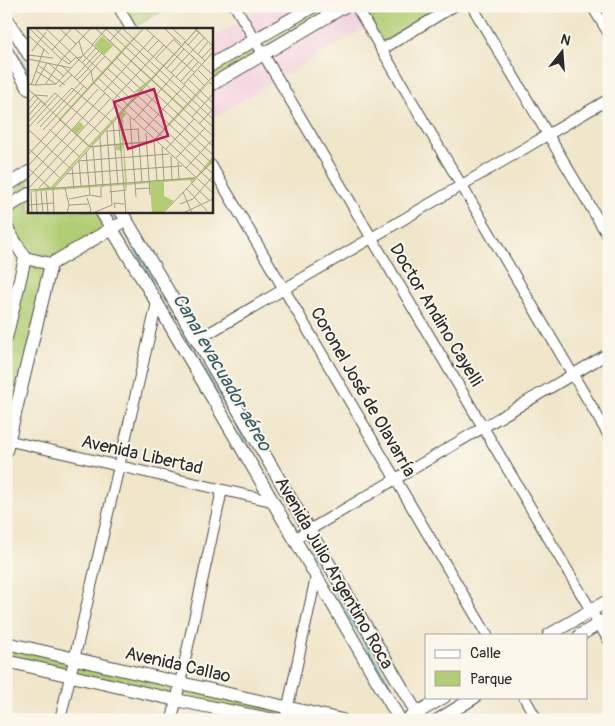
<svg xmlns="http://www.w3.org/2000/svg" width="615" height="726" font-family="Pangolin,sans-serif">
  <rect width="100%" height="100%" fill="#fbf7ec"/>
  <filter id="ink" filterUnits="userSpaceOnUse"><feTurbulence type="fractalNoise" baseFrequency=".02" numOctaves="2"/><feDisplacementMap in="SourceGraphic" scale="10" xChannelSelector="R" yChannelSelector="G"/><feConvolveMatrix kernelMatrix="1 2 1 2 8 2 1 2 1" color-interpolation-filters="sRGB"/></filter>
  <filter id="wash" filterUnits="userSpaceOnUse"><feTurbulence type="fractalNoise" baseFrequency=".0096" numOctaves="4" result="noise"/><feDisplacementMap in="SourceGraphic" scale="20" xChannelSelector="R" yChannelSelector="G"/><feGaussianBlur stdDeviation="1.12" result="paint"/><feColorMatrix in="noise" values="0 0 0 0 0 0 0 0 0 0 0 0 0 0 0 0 0 1.4 0 .05"/><feComposite in="paint" operator="in"/></filter>
  <g filter="url(#wash)">
    <rect width="100%" height="100%" fill="#f0e6ca"/>
    <!-- built -->
    <path fill="#f3cfde" d="M265 6H402L211 119V38Z"/>
    <!-- green -->
    <path fill="#b1cd74" stroke="#6e7c50" d="M121 6H171L133 28Z
      M314 6H345L211 85V65Z
      M362 6H444L383 42Z
      M29 172V211H101L111 229 51 264 6 451V338L25 258 6 227V186Z
      M6 643 342 720H274L6 661Z"/>
    <g fill="none" stroke-linecap="round" stroke-linejoin="round">
      <!-- stream -->
      <path stroke="#44acc4" stroke-width="2.5" d="M6 36 29 74
        M111 211 115 219
        M127 234 293 524
        M308 548 403 707"/>
    </g>
  </g>
  <g filter="url(#ink)">
    <g fill="none" stroke-linecap="round" stroke-linejoin="round">
      <!-- minor casing -->
      <g stroke="#494743" stroke-width="12">
        <path id="minor" d="M118 6 131 29
          M235 6 609 641
          M356 6 609 436
          M472 6 609 238
          M592 6 609 34
          M381 50 454 6
          M211 165 487 635
          M197 340 609 99
          M6 440 271 501
          M294 539 609 353
          M524 697 537 720
          M60 720 157 303
          M172 720 222 490
          M285 720 316 577"/>
      </g>
      <!-- major casing -->
      <g stroke="#494743" stroke-width="14">
        <path id="major" d="M6 17 29 55
          M6 51 29 89
          M211 65 314 6
          M211 85 345 6
          M6 186 29 172
          M6 208 29 194
          M101 211 157 303 400 720
          M121 211 421 720
          M6 227 25 258 6 338
          M25 258 51 264
          M6 451 51 264 118 225
          M549 635 609 600
          M580 635 609 618
          M6 643 342 720
          M6 661 176 700 274 720
          M410 717 444 697
          M438 720 475 697"/>
      </g>
      <!-- minor -->
      <use href="#minor" stroke="#fff" stroke-width="10"/>
      <!-- major -->
      <use href="#major" stroke="#fff" stroke-width="12"/>
    </g>
  </g>
  <g text-anchor="middle" dominant-baseline="central" stroke-width="4" stroke-linejoin="round" paint-order="stroke">
    <!-- street labels -->
    <g font-size="18" fill="#2b2b2b" stroke="#fbf7ec">
      <text transform="translate(436 315) rotate(59)">Doctor Andino Cayelli</text>
      <text transform="translate(363 392) rotate(60)">Coronel José de Olavarría</text>
      <text transform="translate(142 455) rotate(13)">Avenida Libertad</text>
      <text transform="translate(334 573) rotate(60)">Avenida Julio Argentino Roca</text>
      <text transform="translate(178 665) rotate(13)">Avenida Callao</text>
    </g>
    <!-- water labels -->
    <g font-size="19" font-style="italic" fill="#355f68" stroke="#fbf7ec">
      <text transform="translate(222 372) rotate(60)">Canal evacuador aéreo</text>
    </g>
  </g>
  <!-- overview -->
  <g transform="translate(28 28)">
    <rect width="185" height="185" fill="#f0e6ca"/>
    <path d="M69 0 93 23 114 0 94 24 123 50 169 1 179 11 168 3 124 51 156 80 182 53 185 58 181 55 126 114 96 117 99 155 168 149 185 128V134L163 155 162 152 136 154V168L146 173 134 185H124L122 155 99 157 98 164 97 157 0 164 19 159 15 155 22 160 60 118 0 62 32 90 92 24ZM94 25 122 51 106 64H110L61 117 49 106 56 98 52 94 44 102 33 91ZM123 52 155 81 125 113 96 115 95 90 98 86 94 83 116 64 113 62ZM90 88 94 115 63 118ZM88 117V122L94 123 95 117 97 155 25 160 61 119ZM74 8 85 18 76 27 66 17Z" fill="#b1cd74" fill-rule="evenodd"/>
    <path fill="none" stroke="#a19b8a" stroke-width="1" d="M7 0 43 34M17 0 63 43 65 54 185 165M31 0 48 16M46 0 185 127M67 0 185 108M86 0 101 14M94 0 185 83M117 0 166 44M136 0 153 16M144 0 157 12M166 0 185 18M2 1 34 32M78 1 185 99M1 8 21 26M145 11 185 47M51 13 55 27 185 146M82 13 94 0M156 13 177 33M102 15 185 91M64 17 78 1M160 17 171 5M24 22 44 0M4 23 18 4M120 23 131 12M170 26 180 14M0 27 25 30M89 30 185 118M128 30 147 10M174 30 185 18M0 31 43 40M34 31 41 36 47 30 54 29M20 35 36 48M54 35 68 20M10 37 37 57M33 37 59 61M57 38 71 23M60 40 74 25M79 40 185 136M139 40 156 21M170 42 181 53M8 43 28 56M143 45 176 10M165 46 176 57M148 49 166 30M46 50 57 38M70 50 185 155M160 51 185 75M49 52 60 41M153 53 170 34M0 56 7 57 19 35M28 56 65 17M156 56 185 24M3 57 16 21M7 57 28 56M17 57 34 31 63 0M31 59 44 47M0 61 18 77M75 64 126 8M84 73 136 17M0 75 7 67 20 68M0 82 10 70M90 86 98 185M0 88 13 73M164 89 185 66M102 90 108 169M31 91 62 119 127 113M106 92 146 47M0 94 27 65 73 106M85 94 90 157M9 96 44 60 84 94M171 96 184 82M12 99 77 28M0 100 30 67M0 101 42 140M21 101 52 129M110 101 114 154M15 102 56 58M116 102 157 57M79 103 111 101M118 105 122 167M72 109 75 159M126 112 185 48M126 114 129 153M65 119 68 157M134 119 136 152M0 120 31 149M138 121 166 91M58 124 62 167M0 127 116 0M143 128 144 152M148 130 177 100M50 133 141 126M51 133 53 158M150 134 151 152M0 138 70 61M44 139 46 161M0 140 22 160M158 140 185 111M38 146 154 138M169 149 183 135M0 150 77 65M163 155 181 172M11 160 88 77M37 160 41 177 39 185M158 160 179 183M0 161 82 71M25 161 170 0M25 161 26 185M107 161 122 160M0 162 167 150M8 163 9 185M13 163 15 185M18 163 20 185M3 164 4 185M81 164 98 162M155 164 164 185M59 170 63 182 60 185M41 171 62 167 73 169V159M152 176 165 171 185 148M0 177 26 175M41 177 60 176M87 180 86 175 96 176M65 185 84 177 79 103M135 185 168 151M155 185 185 171"/>
    <path fill="#c2185b" fill-opacity="0.15" stroke="#c2185b" stroke-width="2.5" d="M126 61 140 108 100 121 86 74Z"/>
    <rect width="185" height="185" fill="none" stroke="#2b2b2b" stroke-width="2.5"/>
  </g>
  <!-- margin -->
  <rect width="615" height="726" fill="none" stroke="#fbf7ec" stroke-width="25"/>
  <!-- legend -->
  <rect x="425" y="634" width="162" height="65" fill="#fbf7ec" stroke="#a8a59f"/>
  <rect x="435" y="650" width="25" height="8" fill="#ffffff" stroke="#a8a59f"/>
  <text x="470" y="658" font-size="15" fill="#2b2b2b">Calle</text>
  <rect x="435" y="671" width="25" height="15" fill="#b1cd74" stroke="#a8a59f"/>
  <text x="470" y="684" font-size="15" fill="#2b2b2b">Parque</text>
  <!-- north arrow -->
  <g transform="translate(562 52) rotate(17)" stroke="#fbf7ec" stroke-width="4" paint-order="stroke">
  <path d="M0-4L9 19L0 12L-9 19Z" fill="#2b2b2b"/>
  <text y="-8" font-size="14" font-weight="bold" text-anchor="middle" fill="#2b2b2b">N</text>
  </g>
</svg>
